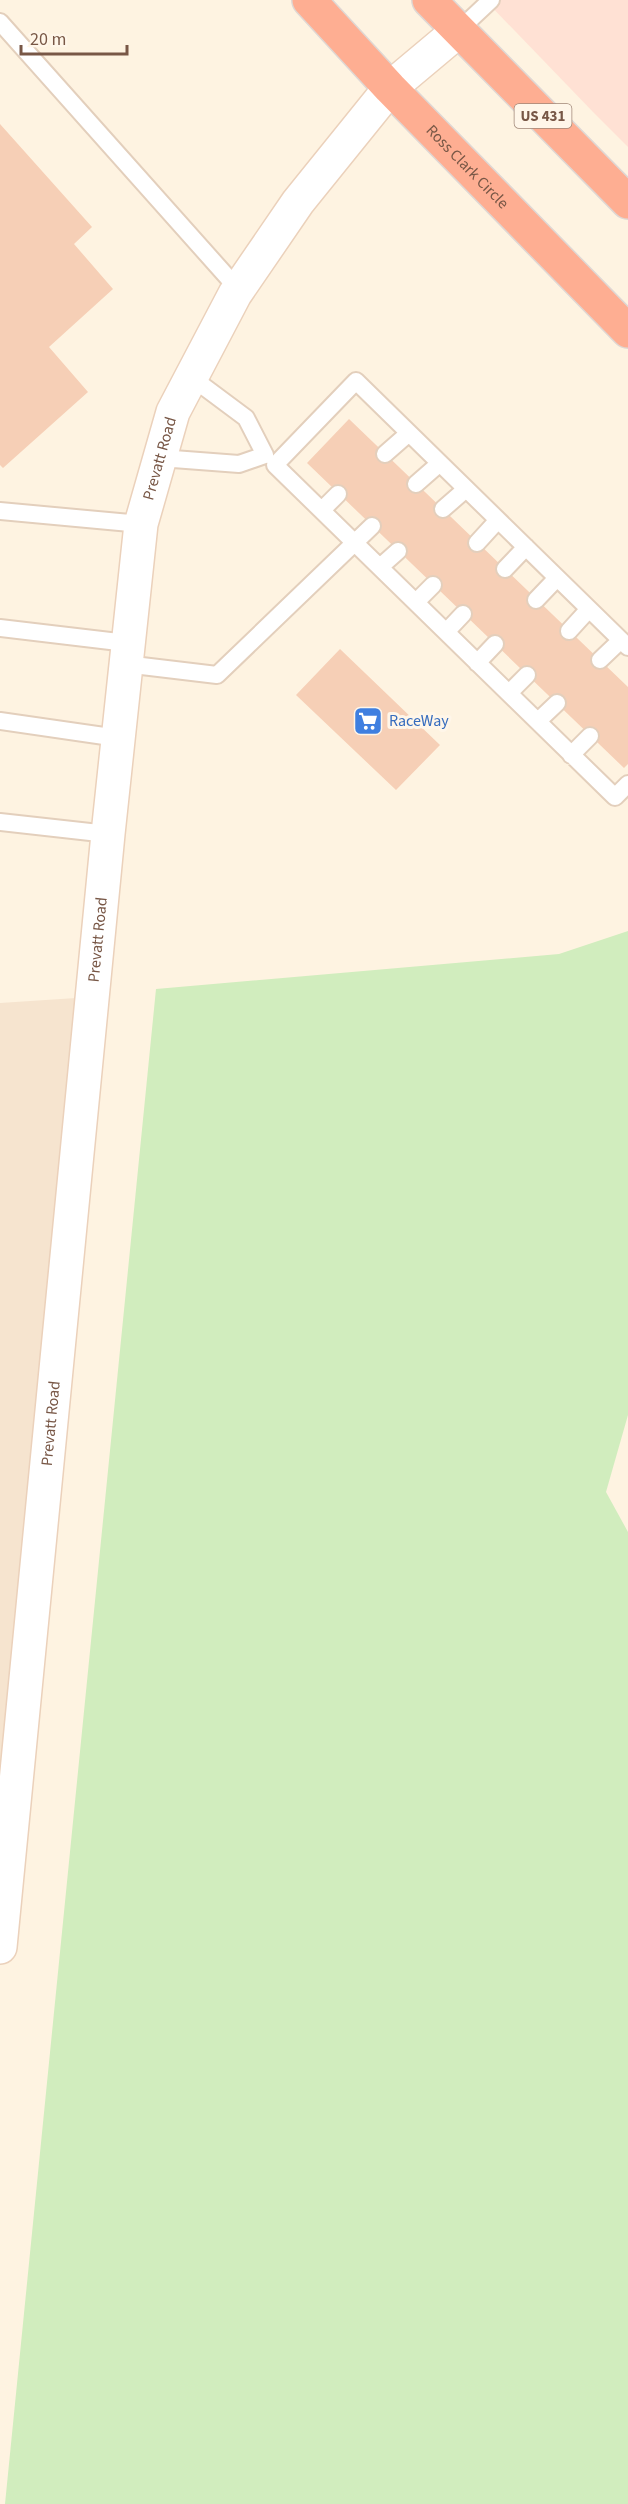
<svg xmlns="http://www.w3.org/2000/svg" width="628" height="2504" font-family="'Source Sans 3',sans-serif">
  <rect width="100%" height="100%" fill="#fef3e1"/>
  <!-- residential -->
  <path fill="#f6e4cf" d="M76 998 0 1811V1003Z"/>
  <!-- commercial -->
  <path fill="#ffe1d4" d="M485 0H628V147L594 113Z"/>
  <!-- green -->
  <path fill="#d1edbe" d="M628 931V1415L606 1492 628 1532V2504H5L156 989 559 954Z"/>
  <!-- building -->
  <path fill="#f6cfb6" d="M0 124 92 227 74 244 113 289 49 347 88 392 3 468 0 465Z
    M349 419 628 687V764L624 768 307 463Z
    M340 649 440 745 396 790 296 695Z"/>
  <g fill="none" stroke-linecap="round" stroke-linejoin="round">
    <!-- lane casing -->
    <g stroke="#e3cfbc" stroke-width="20">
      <path id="lane" d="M0 22 238 289
        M458 31 491 0
        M385 454 409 433
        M160 458 239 464 265 455 246 418 191 377
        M416 484 440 463
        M443 509 466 489
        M322 510 338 494
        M0 511 141 524
        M477 543 498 520
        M380 567 398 551
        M505 569 526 547
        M536 600 557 578
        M416 602 433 585
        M0 628 127 643
        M569 631 589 609
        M446 632 463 614
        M628 647 356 381 275 465 615 797 628 784
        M600 660 621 640
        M477 663 495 644
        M125 664 217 675 372 526
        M509 693 527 675
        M0 721 118 738
        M538 721 557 703
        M571 755 590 736
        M0 822 108 834"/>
    </g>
    <!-- secondary casing -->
    <g stroke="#ebd1bb" stroke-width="36">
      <g id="secondary">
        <path id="s1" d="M0 1947 108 834 141 524 173 412 235 294 298 202 390 88 458 31"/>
      </g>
    </g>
    <!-- highway casing -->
    <g stroke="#dfd7d3" stroke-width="36">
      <g id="highway">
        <path id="s2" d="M309 0 390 88 628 331"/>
        <path d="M429 0 628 202"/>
      </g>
    </g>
    <!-- lane -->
    <use href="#lane" stroke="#fff" stroke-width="16"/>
    <!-- secondary -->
    <use href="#secondary" stroke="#fff" stroke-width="33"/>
    <!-- highway -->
    <use href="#highway" stroke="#feae92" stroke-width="33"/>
  </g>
  <!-- icons -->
  <defs>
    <g id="supermarket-square" transform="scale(1.5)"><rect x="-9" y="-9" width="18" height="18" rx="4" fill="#3f7fe0" stroke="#fff6e9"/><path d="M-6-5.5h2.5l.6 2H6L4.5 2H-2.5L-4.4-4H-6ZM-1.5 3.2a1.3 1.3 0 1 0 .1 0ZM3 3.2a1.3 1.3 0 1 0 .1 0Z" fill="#fff"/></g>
  </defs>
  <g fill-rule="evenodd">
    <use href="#supermarket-square" x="368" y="721"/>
  </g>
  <g text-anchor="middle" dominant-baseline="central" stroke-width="6" stroke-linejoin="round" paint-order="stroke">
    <!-- shield labels -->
    <rect fill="#fff6e9" stroke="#a08777" stroke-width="1.5" x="514.5" y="104" width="57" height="24" rx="4.5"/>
    <g font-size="15" font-weight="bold" fill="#785746">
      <text x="543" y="116">US 431</text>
    </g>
    <!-- street labels -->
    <g font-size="16" fill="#785746" stroke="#fff6e9">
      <text stroke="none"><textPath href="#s2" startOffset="230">Ross Clark Circle</textPath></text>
      <text stroke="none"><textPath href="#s1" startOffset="1498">Prevatt Road</textPath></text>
      <text stroke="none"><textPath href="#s1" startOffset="1012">Prevatt Road</textPath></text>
      <text stroke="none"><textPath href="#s1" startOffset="526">Prevatt Road</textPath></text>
    </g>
    <!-- shop labels -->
    <g font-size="16" fill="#366cbe" stroke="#fff6e9" text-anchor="start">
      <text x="389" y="721">RaceWay</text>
    </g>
  </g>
  <!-- scale -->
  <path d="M21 45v9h106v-9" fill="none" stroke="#785746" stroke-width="3"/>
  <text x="30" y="45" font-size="18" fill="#785746" stroke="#fff6e9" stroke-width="4.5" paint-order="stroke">20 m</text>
</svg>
